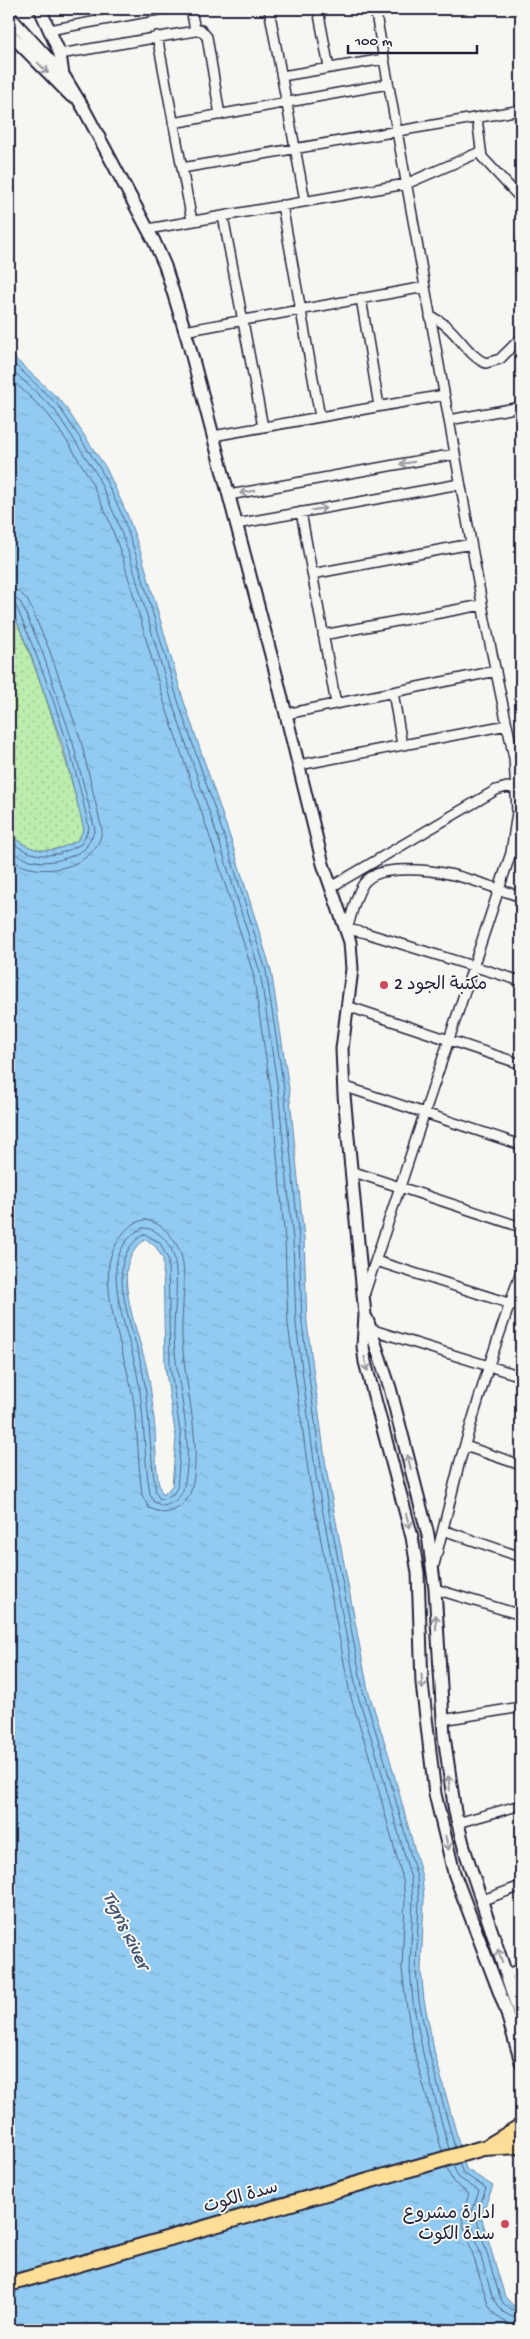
<svg xmlns="http://www.w3.org/2000/svg" width="530" height="2339" font-family="'Gochi Hand','Playpen Sans Arabic',sans-serif">
  <defs>
    <pattern id="grass-dots" width="8" height="8" patternUnits="userSpaceOnUse" patternTransform="scale(1.25)"><rect width="8" height="8" fill="#bbedad"/><path d="M2 2h.1M6 6h.1" fill="none" stroke="#a0cb96" stroke-width="1.8" stroke-linecap="round"/></pattern>
    <pattern id="water-ripples" width="26" height="14" patternUnits="userSpaceOnUse" patternTransform="scale(1.25)"><rect width="26" height="14" fill="#92cbf1"/><path d="M2 4q2-2 4 0t4 0M15 11q2-2 4 0t4 0" fill="none" stroke="#7eaed0"/></pattern>
  </defs>
  <rect width="100%" height="100%" fill="#f6f6f2"/>
  <filter id="ink" filterUnits="userSpaceOnUse"><feTurbulence type="fractalNoise" baseFrequency=".02" numOctaves="2"/><feDisplacementMap in="SourceGraphic" scale="10" xChannelSelector="R" yChannelSelector="G"/><feConvolveMatrix kernelMatrix="1 2 1 2 8 2 1 2 1" color-interpolation-filters="sRGB"/></filter>
  <g filter="url(#ink)">
    <!-- grass -->
    <path fill="url(#grass-dots)" stroke="#6e8874" d="M9 603C41 677 65 752 84 829L78 840C51 855 33 854 9 834Z"/>
    <!-- water -->
    <path fill="url(#water-ripples)" stroke="#6587a8" fill-rule="evenodd" d="M9 353 62 402 106 468 127 514 141 553 183 699 231 840 271 970 289 1089 304 1239 307 1323 327 1474 368 1690 389 1756 422 1877 424 1900 421 1969 424 2000 435 2055 466 2169 493 2186 481 2216 505 2297 514 2306H521V2330H9V834C33 854 51 855 78 840L84 829 63 746 31 655 9 603ZM146 1239 156 1247 163 1259 165 1366 176 1438 172 1486 163 1495C155 1482 156 1446 155 1430 153 1408 151 1386 146 1365 139 1336 123 1297 127 1267 129 1256 137 1245 146 1239Z"/>
    <g fill="none" stroke-linecap="round" stroke-linejoin="round">
      <!-- shore -->
      <path stroke="#4f6684" stroke-width="1" d="M9 359 58 405 101 470 122 515 136 555 178 701 226 842 266 971 284 1089 299 1239 302 1323 322 1475 363 1691 384 1758 417 1878 419 1900 416 1969 419 2001 430 2056 455 2148
        M9 367 54 409 96 473 116 518 130 557 172 702 220 844 260 972 278 1090 293 1240 296 1324 316 1476 357 1693 378 1759 411 1879 413 1900 410 1969 413 2002 424 2058 449 2149
        M9 377 48 414 71 447 89 477 109 520 123 559 165 705 213 846 253 973 271 1091 285 1240 288 1324 309 1477 350 1694 371 1762 403 1880 405 1900 402 1969 406 2002 416 2059 442 2151
        M9 589 18 591 27 599 49 649 81 741 102 830C98 869 36 881 9 858
        M9 597 15 598 21 603 42 651 73 743 95 830 85 849C61 864 32 868 9 849
        M9 603 16 606C47 678 74 753 89 829L81 844C55 859 32 860 9 840
        M145 1220C162 1222 174 1237 180 1252 188 1270 181 1314 182 1335 183 1383 205 1449 190 1494 186 1504 175 1512 163 1513L149 1508 142 1495C138 1465 138 1434 134 1404 128 1361 104 1306 109 1264 110 1255 116 1244 121 1236 127 1228 135 1221 145 1220Z
        M143 1228C157 1227 171 1244 174 1257 180 1283 173 1312 174 1338 176 1386 196 1443 183 1490 180 1499 172 1504 163 1506L154 1502 150 1494C143 1452 145 1410 136 1368 128 1334 115 1303 116 1267 117 1252 129 1233 143 1228Z
        M145 1234 160 1243 168 1259 170 1365 181 1438 177 1488 173 1494 163 1499 159 1498 156 1493C149 1451 150 1409 142 1368 135 1335 120 1302 122 1267 123 1255 133 1239 145 1234Z
        M459 2163 463 2173 486 2188 476 2217 499 2294 503 2303 511 2310 521 2311
        M453 2165 458 2177 479 2191 470 2218 492 2296 503 2312 512 2317H521
        M446 2167 453 2182 469 2194 463 2211 462 2219 488 2304C495 2318 506 2325 521 2325"/>
      <!-- minor casing -->
      <g stroke="#22223b" stroke-width="12">
        <path id="minor" d="M191 9 195 30
          M269 9 305 201
          M318 9 329 68
          M49 30 163 9
          M157 36 192 221
          M60 54 201 30 207 37 220 115
          M282 76 384 59
          M477 118 482 157 521 199
          M173 123 388 84
          M182 168 521 110
          M282 205 320 417
          M223 216 263 427
          M148 229 406 184 480 152
          M361 298 379 406
          M430 317C454 323 466 356 486 363L500 359 521 338
          M184 331 425 287
          M449 420 521 407
          M213 436 444 395
          M229 495 455 454
          M301 512 336 704
          M236 524 460 484
          M312 574 471 544
          M323 635 482 605
          M393 692 402 745
          M286 714 496 671
          M299 765 507 725
          M331 887 496 790 507 787 521 790
          M521 897C477 882 448 868 399 870 387 871 373 872 364 883 355 895 352 915 347 929L366 933 521 981
          M347 1006 521 1064
          M343 1086 521 1145
          M351 1171 521 1227
          M376 1261 521 1307
          M364 1295 511 853 517 812 514 758 485 620 375 9
          M370 1329 521 1376
          M465 1446 521 1465
          M443 1530 521 1557
          M434 1565 460 1461 489 1365 521 1271
          M435 1589 521 1615
          M442 1720 521 1707
          M457 1823 521 1805
          M483 1900 521 1886
          M506 1974 521 1969"/>
      </g>
      <!-- secondary casing -->
      <g stroke="#22223b" stroke-width="15">
        <path id="secondary" d="M40 9 60 54 63 75
          M9 16 64 76 84 109 154 241 165 266 188 341 275 670 323 864 350 942 352 969 342 1049 344 1095 365 1315 363 1346 365 1362 412 1537 418 1573 422 1683 435 1794 454 1873 505 2007 521 2062
          M9 33 71 96
          M367 1319 390 1388 428 1535 435 1589 444 1736 455 1812 465 1851 521 2019"/>
      </g>
      <!-- primary casing -->
      <g stroke="#22223b" stroke-width="18">
        <path id="primary" d="M488 2146 521 2126
          M9 2284 483 2148 521 2146"/>
      </g>
      <!-- minor -->
      <use href="#minor" stroke="#f6f6f2" stroke-width="9"/>
      <!-- secondary -->
      <use href="#secondary" stroke="#f6f6f2" stroke-width="11"/>
      <!-- primary -->
      <use href="#primary" stroke="#fcde96" stroke-width="14"/>
    </g>
    <!-- one-way arrows -->
    <defs><path id="oneway-shaft" d="M-6 0H5M1.5-3L5.5 0L1.5 3" fill="none" stroke-width="1.6" stroke-linecap="round" stroke-linejoin="round" transform="scale(1.25)"/></defs>
    <g stroke="#9797a0">
      <use href="#oneway-shaft" transform="translate(43 68) rotate(46)"/>
      <use href="#oneway-shaft" transform="translate(407 463) rotate(170)"/>
      <use href="#oneway-shaft" transform="translate(247 492) rotate(170)"/>
      <use href="#oneway-shaft" transform="translate(319 509) rotate(-10)"/>
      <use href="#oneway-shaft" transform="translate(366 1364) rotate(78)"/>
      <use href="#oneway-shaft" transform="translate(409 1462) rotate(-105)"/>
      <use href="#oneway-shaft" transform="translate(408 1521) rotate(75)"/>
      <use href="#oneway-shaft" transform="translate(436 1622) rotate(-91)"/>
      <use href="#oneway-shaft" transform="translate(422 1682) rotate(86)"/>
      <use href="#oneway-shaft" transform="translate(449 1783) rotate(-97)"/>
      <use href="#oneway-shaft" transform="translate(447 1843) rotate(77)"/>
      <use href="#oneway-shaft" transform="translate(500 1956) rotate(-109)"/>
    </g>
  </g>
  <!-- markers -->
  <g fill="#d1495b" stroke="#f6f6f2" stroke-width="2">
    <circle cx="384" cy="985" r="5"/>
    <circle cx="505" cy="2224" r="5"/>
  </g>
  <g text-anchor="middle" dominant-baseline="central" stroke-width="4" stroke-linejoin="round" paint-order="stroke">
    <!-- poi labels -->
    <g font-size="18" fill="#22223b" stroke="#f6f6f2" text-anchor="start">
      <text x="394" y="985">مكتبة الجود 2</text>
      <text x="495" y="2214" text-anchor="end">ادارة مشروع<tspan x="495" dy="21">سدة الكوت</tspan></text>
    </g>
    <!-- street labels -->
    <g font-size="18" fill="#22223b" stroke="#f6f6f2">
      <text transform="translate(241 2198) rotate(-16)">سدة الكوت</text>
    </g>
    <!-- water labels -->
    <g font-size="19" font-style="italic" fill="#445572" stroke="#f6f6f2">
      <text transform="translate(125 1931) rotate(64)">Tigris River</text>
    </g>
  </g>
  <!-- margin -->
  <rect width="530" height="2339" fill="none" stroke="#f6f6f2" stroke-width="30"/>
  <rect x="15" y="15" width="500" height="2309" fill="none" stroke="#22223b" stroke-width="2" filter="url(#ink)"/>
  <!-- scale -->
  <path d="M348 45v8h129v-8" fill="none" stroke="#22223b" stroke-width="2.5"/>
  <text x="355" y="45" font-size="15" fill="#22223b" stroke="#f6f6f2" stroke-width="4" paint-order="stroke">100 m</text>
</svg>
